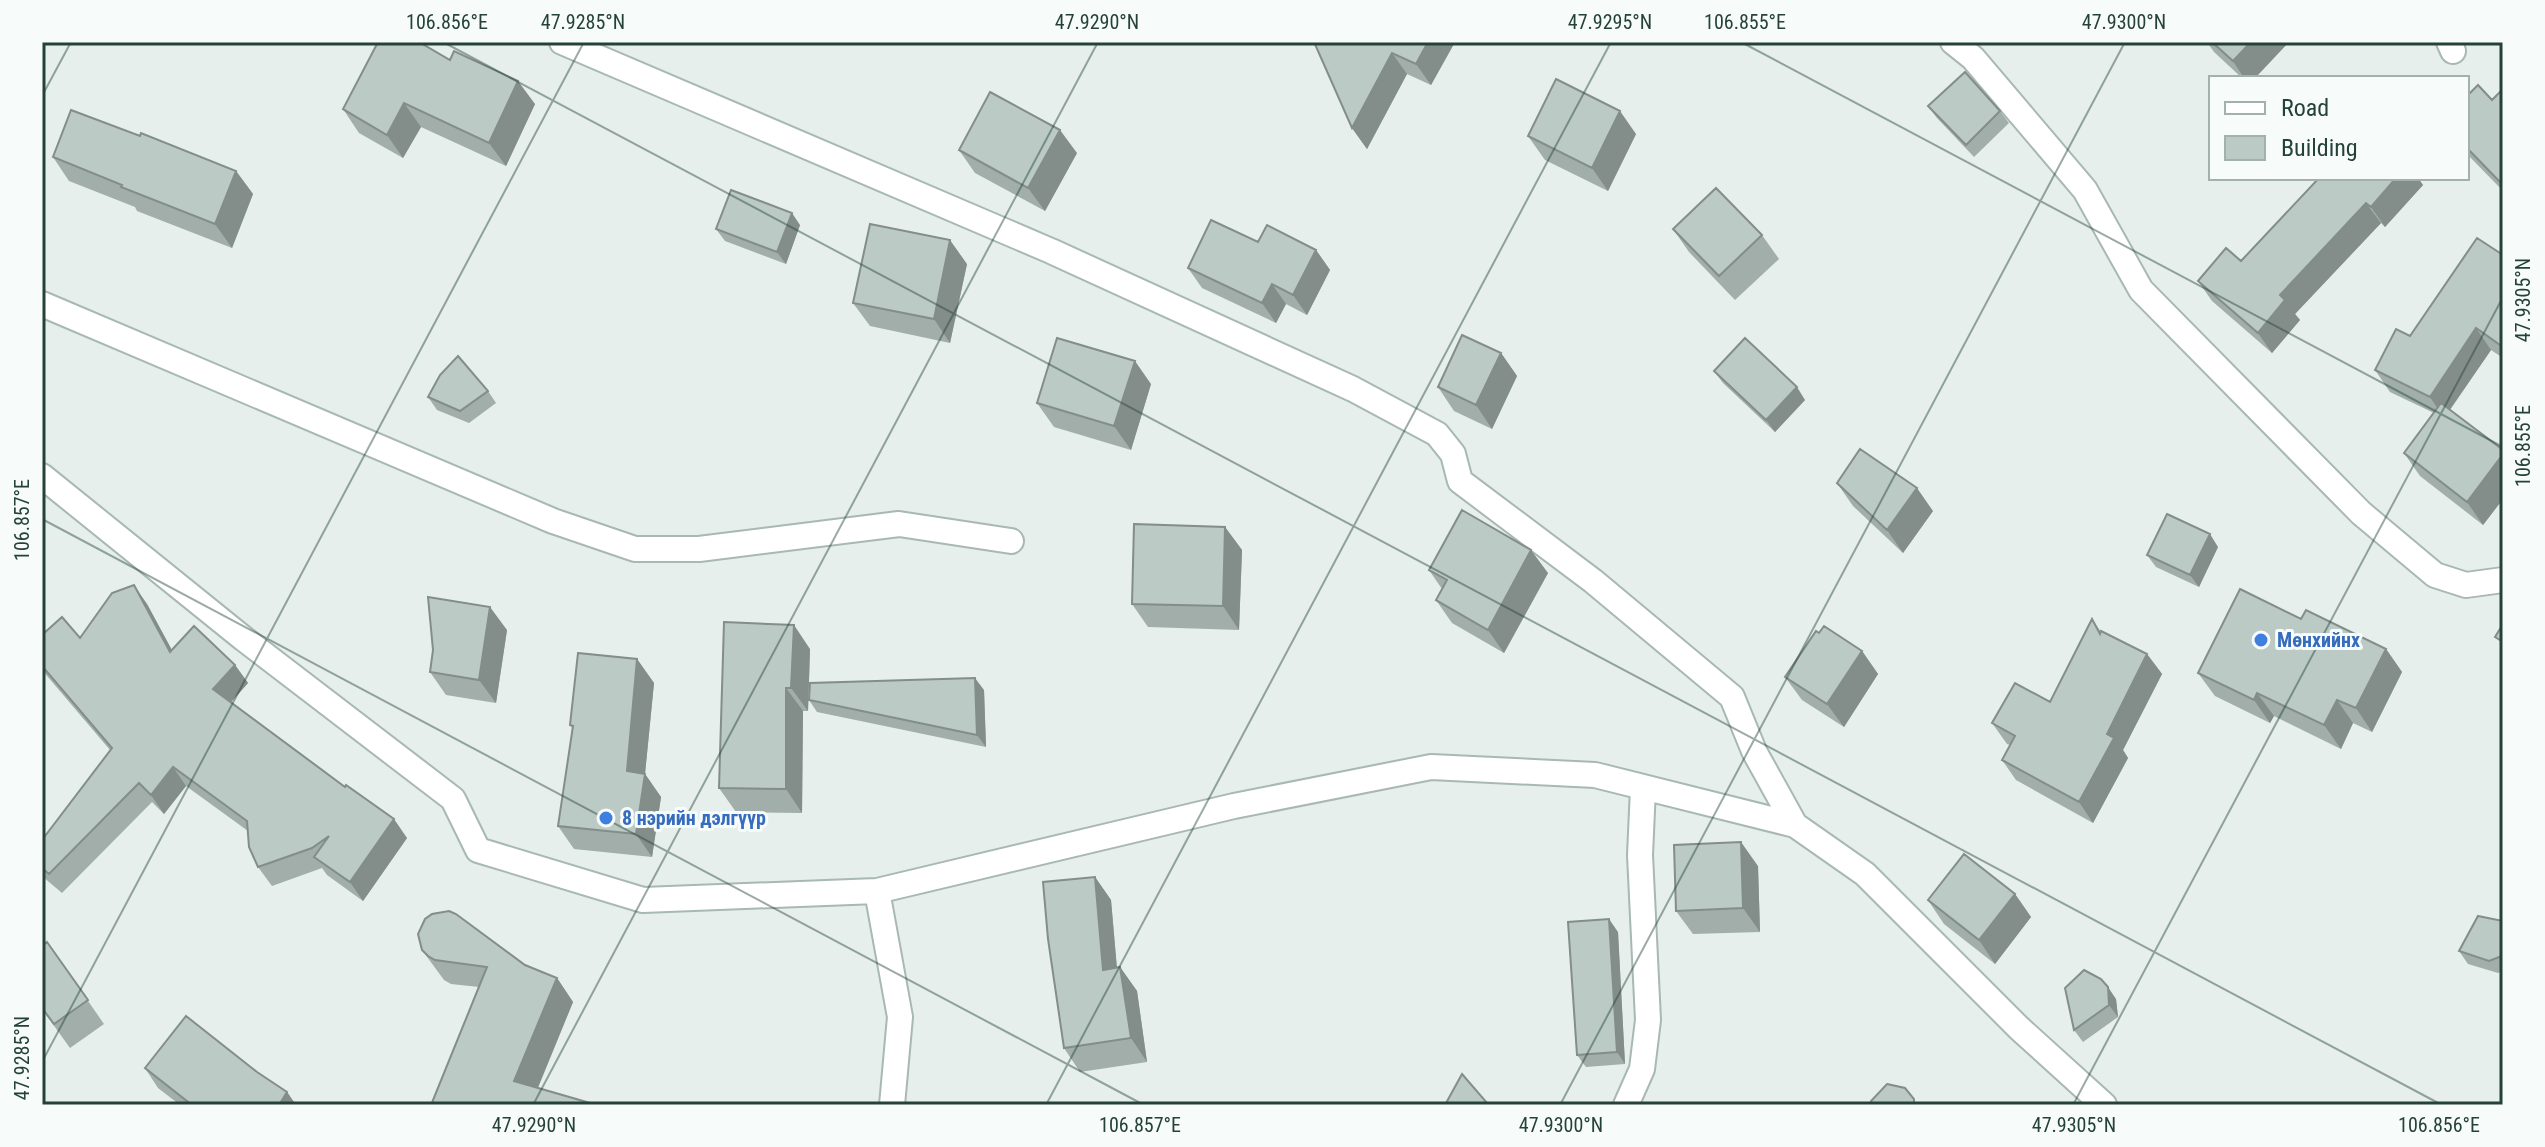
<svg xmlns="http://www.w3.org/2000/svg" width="2545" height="1147" font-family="'Roboto Condensed',sans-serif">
  <rect width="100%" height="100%" fill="#e6efeb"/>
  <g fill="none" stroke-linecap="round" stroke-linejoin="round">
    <!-- minor casing -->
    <g stroke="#a8b8b2" stroke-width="28">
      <path id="minor" d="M562 42 1051 251 1353 389 1437 434 1453 454 1460 481 1593 581 1732 697 1754 751 1795 825 1865 874 2019 1028 2104 1105
        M1953 42 1973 58 2085 190 2141 290 2361 513 2435 575 2466 585 2503 580
        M2449 42 2453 51
        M42 304 553 521 635 549H699L899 524 1011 541
        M42 476 244 639 453 799 478 850 643 900 877 891 1234 806 1431 767 1595 775 1795 825
        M877 891 900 1017 892 1105
        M1626 1105 1642 1069 1648 1020 1640 855 1643 788"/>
    </g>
    <!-- minor -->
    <use href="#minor" stroke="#fff" stroke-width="24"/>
  </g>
  <!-- wall -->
  <path fill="#a1aea9" d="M1314 42H1455L1431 85 1407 74 1367 149 1352 128Z
    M2207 42H2289L2255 78H2242L2214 52Z
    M450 60 535 104 506 166 421 127 403 158 359 133 343 109Z
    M2503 89V191L2467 154V96L2492 100Z
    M1928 106 2000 111 2009 123 1974 157 1937 118Z
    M1636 134 1608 191 1545 160 1528 136Z
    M140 136 236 171 253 194 232 248 137 211 135 207 69 181 53 157Z
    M959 150 1077 153 1045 211 975 173Z
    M2319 178H2418L2423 185 2385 227 2381 223 2295 314 2300 320 2272 353 2212 301 2198 281 2241 261Z
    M800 225 786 264 725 241 716 229Z
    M1673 229 1762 235 1779 259 1735 300 1689 252Z
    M1258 242 1316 250 1330 270 1307 315 1286 304 1276 323 1202 288 1188 268Z
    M2503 255V358L2491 350 2450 410 2503 450V499L2483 525 2420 476 2404 453 2434 413 2390 392 2375 370 2410 336Z
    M967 264 950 343 870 326 853 303Z
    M1501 353 1517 376 1492 429 1454 411 1438 387Z
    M1714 371 1805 400 1775 432 1723 383Z
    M1151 384 1131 450 1054 427 1037 403Z
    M488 391 496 403 469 423 437 410 428 397Z
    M1837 483 1933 511 1903 553 1853 506Z
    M1225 527 1242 550 1239 630 1148 627 1132 604Z
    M2218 547 2199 587 2156 567 2147 555Z
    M1429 570 1548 573 1504 653 1452 623 1436 600 1442 589Z
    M147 604 172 650 235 665 248 683 231 702 407 838 363 901 327 875 322 868 272 886 258 867 248 831 186 786 164 814 152 802 62 893 42 876V840L110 750 42 670V635L80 638Z
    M2092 619 2101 632 2147 654 2162 674 2123 750 2128 758 2093 823 2016 780 2002 760 2010 745 2007 744 1992 723 2050 702Z
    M2301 619 2386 649 2402 672 2372 732 2353 723 2341 749 2274 716 2270 723 2215 696 2198 673Z
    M507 630 496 703 446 695 430 672Z
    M810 649 808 711H803L802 813 736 812 719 788Z
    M1862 651 1878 674 1844 727 1802 700 1785 677Z
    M637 659 654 683 645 774 661 797 652 857 574 849 558 826 573 729 570 725Z
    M984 690 986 747 817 712 809 700Z
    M1758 866 1760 932 1693 934 1676 911Z
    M1095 877 1111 900 1117 968 1120 967 1137 991 1147 1062 1080 1072 1064 1048Z
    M2015 894 2031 917 1995 964 1944 924 1928 900Z
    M2503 921V971L2498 973 2468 964 2459 951Z
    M1618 932 1625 1064 1586 1067 1577 1055Z
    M47 942 104 1024 70 1048 42 1009V946Z
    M422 950 525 965 557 978 573 1002 538 1088 431 1105 479 987 451 984 444 980Z
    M2116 999 2118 1017 2083 1042 2074 1030Z
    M145 1068 257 1072 287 1092 296 1105H180L158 1088Z"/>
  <!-- shaded-wall -->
  <path fill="#838d89" d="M1428 42H1455L1431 85 1416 64Z
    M2251 42H2289L2255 78H2244L2233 61Z
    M1392 53 1407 74 1367 149 1352 128Z
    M518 81 535 104 506 166 489 143Z
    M404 103 421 127 403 158 387 135Z
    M1620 111 1636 134 1608 191 1592 168Z
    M1060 130 1077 153 1045 211 1028 188Z
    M236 171 253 194 232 248 215 224Z
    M2396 178H2418L2423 185 2385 227 2371 207Z
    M2366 203 2381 223 2295 314 2300 320 2272 353 2258 333 2280 295Z
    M792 213 800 225 786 264 777 252Z
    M950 240 967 264 950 343 934 319Z
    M1316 250 1330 270 1307 315 1293 295Z
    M1272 284 1286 304 1276 323 1262 303Z
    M2476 328 2491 350 2444 418 2430 397Z
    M1501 353 1517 376 1492 429 1476 405Z
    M1135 361 1151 384 1131 450 1114 426Z
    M1797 387 1805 400 1775 432 1766 420Z
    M2503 454V499L2483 525 2467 502Z
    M1917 488 1933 511 1903 553 1887 530Z
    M1225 527 1242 550 1239 630 1223 606Z
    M2210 534 2218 547 2199 587 2190 575Z
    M1531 550 1548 573 1504 653 1488 630Z
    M134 585 147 604 183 671 170 652Z
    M490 607 507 630 496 703 479 680Z
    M794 625 810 649 808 711 791 688Z
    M2386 649 2402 672 2372 732 2356 708Z
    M1862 651 1878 674 1844 727 1827 704Z
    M2147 654 2162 674 2123 750 2128 758 2093 823 2079 802 2107 734Z
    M637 659 654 683 645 774 661 797 652 857 636 834 627 771Z
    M235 665 248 683 226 708 213 689Z
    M975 678 984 690 986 747 977 735Z
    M786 688 803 711 802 813 786 789Z
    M2257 693 2274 716 2270 723 2254 700Z
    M2337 700 2353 723 2341 749 2324 725Z
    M173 767 186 786 164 814 151 795Z
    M394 819 407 838 363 901 350 882Z
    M1741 842 1758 866 1760 932 1743 908Z
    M1095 877 1111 900 1119 993 1103 970Z
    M2015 894 2031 917 1995 964 1979 940Z
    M1609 919 1618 932 1625 1064 1617 1052Z
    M1120 967 1137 991 1147 1062 1131 1038Z
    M557 978 573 1002 531 1104 514 1081Z
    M2108 987 2116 999 2118 1017 2109 1005Z
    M287 1092 296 1105H279Z"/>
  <!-- building -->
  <path fill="#bbcac4" stroke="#838d89" stroke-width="2" d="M378 42H419L450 60 454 51 518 81 489 143 404 103 387 135 343 109Z
    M1314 42H1428L1416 64 1392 53 1352 128Z
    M2212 42H2251L2233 61Z
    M1965 72 2000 111 1966 145 1928 106Z
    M1556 79 1620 111 1592 168 1528 136Z
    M2478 85 2492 100 2503 89V179L2500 182 2467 148V96Z
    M990 92 1060 130 1028 188 959 150Z
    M71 110 140 136 141 133 236 171 215 224 121 187 122 185 53 157Z
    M2319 178H2396L2371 207 2366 203 2280 295 2285 300 2258 333 2198 281 2226 248 2241 261Z
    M1716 188 1762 235 1719 276 1673 229Z
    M731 190 792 213 777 252 716 229Z
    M1211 220 1258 242 1267 225 1316 250 1293 295 1272 284 1262 303 1188 268Z
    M870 224 950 240 934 319 853 303Z
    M2477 238 2503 255V347L2476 328 2430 397 2375 370 2396 329 2410 336Z
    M1462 335 1501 353 1476 405 1438 387Z
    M1057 338 1135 361 1114 426 1037 403Z
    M1745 338 1797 387 1766 420 1714 371Z
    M458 356 488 391 460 411 428 397 440 375Z
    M2441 403 2503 450V454L2467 502 2404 453Z
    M1860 449 1917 488 1887 530 1837 483Z
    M1462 510 1531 550 1488 630 1436 600 1447 580 1429 570Z
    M2167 514 2210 534 2190 575 2147 555Z
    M1134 524 1225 527 1223 606 1132 604Z
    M134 585 170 652 194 626 235 665 213 689 345 787 346 785 394 819 350 882 314 857 329 836 312 848 258 867 249 847 247 821 173 767 151 795 139 783 49 874 42 868V840L112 748 42 666V635L62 617 80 638 112 593Z
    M2240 589 2301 619 2306 610 2386 649 2356 708 2337 700 2324 725 2257 693 2254 700 2198 673Z
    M428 597 490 607 479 680 430 672 433 650Z
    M2092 619 2100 634 2101 631 2147 654 2107 734 2114 738 2079 802 2002 760 2015 736 1992 723 2015 683 2050 702Z
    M724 622 794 625 791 688H786V789L719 788Z
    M2503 624V642L2495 637Z
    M1824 626 1862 651 1827 704 1785 677 1816 631 1819 633Z
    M578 653 637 659 627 771 645 774 636 834 558 826 573 726 570 725Z
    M975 678 977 735 809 700 810 683Z
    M1741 842 1743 908 1676 911 1674 845Z
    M1964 854 2015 894 1979 940 1928 900Z
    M1095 877 1103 970 1120 967 1131 1038 1064 1048 1048 939 1043 882Z
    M449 911 456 914 525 965 557 978 514 1081 597 1105H431L487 967 435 960 428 956 422 950 418 934 425 919 432 914Z
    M2478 916 2503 921 2502 956 2489 961 2459 951Z
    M1609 919 1617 1052 1577 1055 1568 922Z
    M47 942 88 1000 54 1024 42 1008V946Z
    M2084 970 2101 979 2108 987 2109 1005 2074 1030 2065 988Z
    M186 1016 257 1072 287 1092 279 1105H192L145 1068Z
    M1462 1074 1488 1104V1105H1445Z
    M1887 1084 1905 1088 1914 1099V1105H1872L1871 1101Z"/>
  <!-- ticks -->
  <path fill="none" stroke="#24423a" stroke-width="2" stroke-opacity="0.45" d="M443 42 2442 1105M1741 42 2503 447M42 96 71 42M42 519 1144 1105M42 1062 584 42M533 1105 1098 42M1046 1105 1611 42M1560 1105 2125 42M2073 1105 2503 297"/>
  <!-- markers -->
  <g fill="#3f7fe0" stroke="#f7fbf9" stroke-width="3">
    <circle cx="2261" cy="640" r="8"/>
    <circle cx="606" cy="818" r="8"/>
  </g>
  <g text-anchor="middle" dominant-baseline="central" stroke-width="6" stroke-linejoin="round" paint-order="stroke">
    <!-- shop labels -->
    <g font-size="20" font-weight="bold" fill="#366cbe" stroke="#f7fbf9" text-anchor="start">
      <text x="2277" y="640">Мөнхийнх</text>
      <text x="622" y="818">8 нэрийн дэлгүүр</text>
    </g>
  </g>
  <!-- border -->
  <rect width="2545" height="1147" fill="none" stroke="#f7fbf9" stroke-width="88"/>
  <!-- legend -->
  <rect x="2209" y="76" width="260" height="104" fill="#f7fbf9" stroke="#a3b1ad" stroke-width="2"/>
  <rect x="2225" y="102" width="40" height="12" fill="#ffffff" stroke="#a3b1ad" stroke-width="2"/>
  <text x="2281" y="116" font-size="24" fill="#24423a">Road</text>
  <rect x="2225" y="136" width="40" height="24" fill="#bbcac4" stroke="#a3b1ad" stroke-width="2"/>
  <text x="2281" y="156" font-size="24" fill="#24423a">Building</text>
  <rect x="44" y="44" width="2457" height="1059" fill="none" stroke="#24423a" stroke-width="3"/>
  <g font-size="20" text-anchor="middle" fill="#24423a">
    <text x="447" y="29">106.856°E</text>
    <text x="583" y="29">47.9285°N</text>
    <text x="1097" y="29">47.9290°N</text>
    <text x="1610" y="29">47.9295°N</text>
    <text x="1745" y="29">106.855°E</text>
    <text x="2124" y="29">47.9300°N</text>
    <text transform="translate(2523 300) rotate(-90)" y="7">47.9305°N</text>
    <text transform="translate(2523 446) rotate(-90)" y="7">106.855°E</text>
    <text transform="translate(22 520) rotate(-90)" y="7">106.857°E</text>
    <text transform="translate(22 1058) rotate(-90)" y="7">47.9285°N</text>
    <text x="534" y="1132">47.9290°N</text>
    <text x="1140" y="1132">106.857°E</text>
    <text x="1561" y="1132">47.9300°N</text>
    <text x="2074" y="1132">47.9305°N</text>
    <text x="2439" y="1132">106.856°E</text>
  </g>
</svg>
